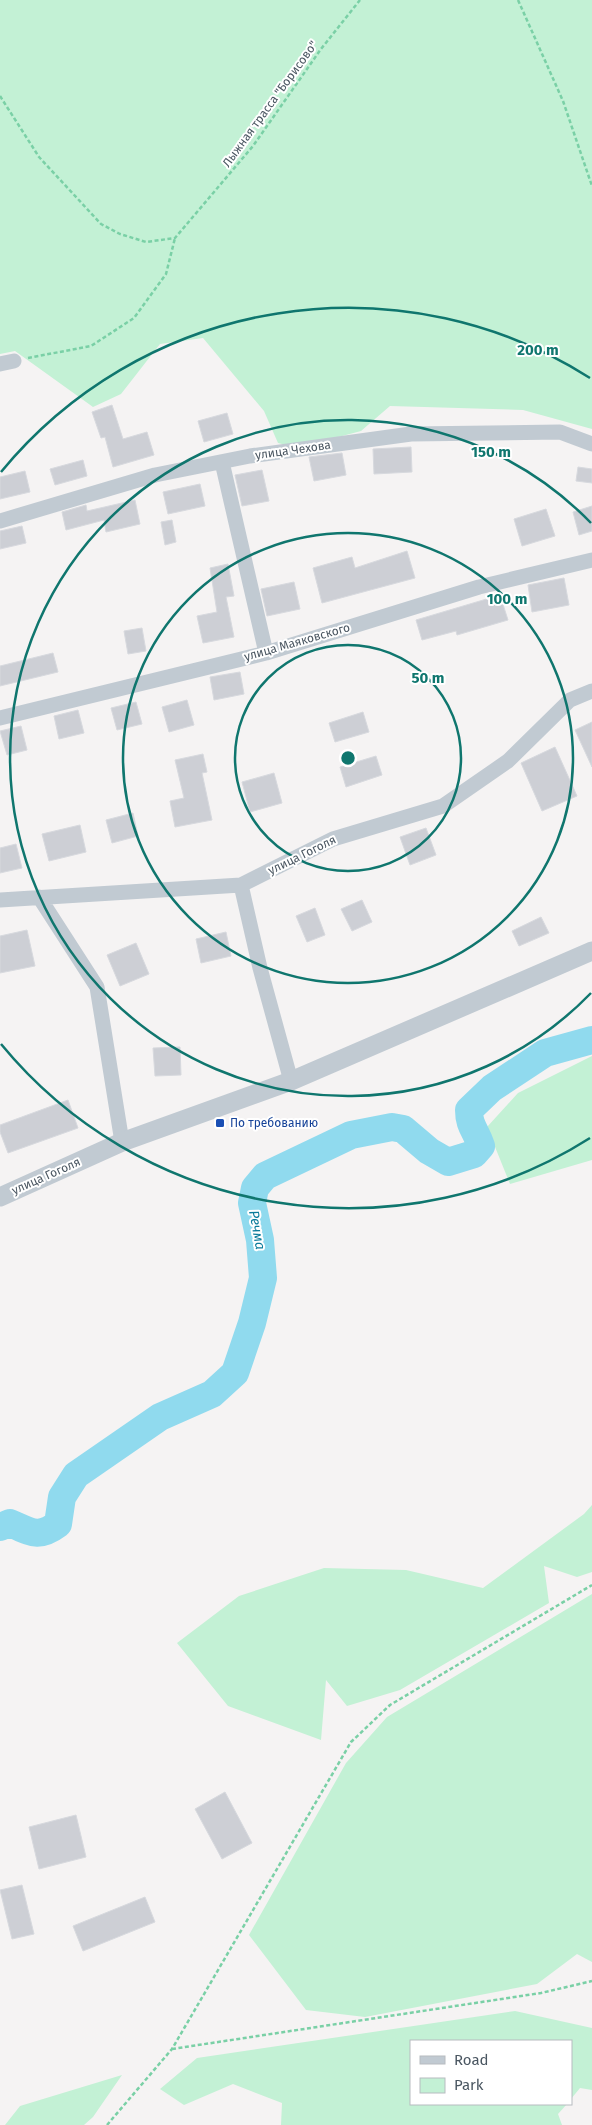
<svg xmlns="http://www.w3.org/2000/svg" width="592" height="2125" font-family="'Fira Sans',sans-serif">
  <rect width="100%" height="100%" fill="#f5f3f3"/>
  <!-- green -->
  <path fill="#c3f1d5" d="M0 0H592V429L523 410 390 406 361 431 297 448 278 443 264 411 203 338 160 344 121 394 93 407 15 351 0 354Z
    M592 1056V1160L510 1184 487 1127 518 1093Z
    M592 1505V1572L577 1577 544 1566 549 1603 400 1690 347 1706 326 1680 321 1740 228 1706 177 1643 239 1596 324 1568 406 1570 483 1588 584 1514Z
    M592 1594V1962L577 1954 537 1984 365 2017 306 2010 249 1935 346 1763 387 1717Z
    M515 2011 592 2028V2090L580 2088 571 2099V2041H411V2104H567L558 2114 562 2125H281L282 2103 233 2084 184 2105 160 2089 197 2058Z
    M122 2075 93 2117 84 2125H5L20 2106Z"/>
  <g fill="none" stroke-linecap="round" stroke-linejoin="round">
    <!-- river -->
    <path stroke="#90daee" stroke-width="28" d="M0 1527 10 1523C31 1532 38 1539 58 1524L62 1497 76 1475 160 1417 212 1394 235 1373 252 1323 263 1278 260 1240 252 1203 255 1188 265 1176 351 1135 392 1127 403 1129 429 1151 448 1162 474 1154 481 1146C476 1130 469 1127 469 1110L492 1088 545 1053 592 1040"/>
  </g>
  <!-- building -->
  <path fill="#cdcfd5" stroke="#d7d9de" d="M112 405 123 439 147 432 154 455 113 467 105 437 101 438 92 412Z
    M227 413 233 434 204 442 198 421Z
    M411 447 412 472 374 474 373 449Z
    M342 453 346 475 314 481 309 457Z
    M83 460 87 476 55 485 50 469Z
    M578 467 592 469V483L576 481Z
    M262 470 269 501 242 506 235 475Z
    M25 471 30 492 0 499V477Z
    M200 484 205 506 168 514 163 492Z
    M135 500 140 524 106 532 104 520 66 530 62 512 86 505 87 511Z
    M592 506V531L579 535 573 512Z
    M546 509 555 536 522 546 514 519Z
    M172 520 176 542 165 545 161 522Z
    M22 526 26 543 0 549V531Z
    M407 551 415 578 322 603 313 568 352 557 355 568Z
    M228 564 234 596 226 597 234 637 203 643 197 616 217 612 210 568Z
    M564 578 569 605 532 612 528 585Z
    M294 582 300 609 267 616 261 589Z
    M500 595 508 620 457 635 456 631 422 640 416 620Z
    M142 628 146 651 128 654 124 631Z
    M53 653 58 672 0 686V666Z
    M240 672 244 694 214 700 210 677Z
    M187 700 194 725 169 732 162 707Z
    M136 702 142 724 117 730 111 708Z
    M78 710 84 733 59 739 54 716Z
    M363 712 369 732 335 742 329 723Z
    M592 722V767L575 730Z
    M21 726 27 750 7 755 0 731Z
    M555 747 577 796 542 811 521 763Z
    M203 754 207 772 202 773 212 820 175 827 170 801 184 798 175 760Z
    M376 756 382 775 346 787 340 767Z
    M274 773 282 803 250 812 242 782Z
    M133 813 138 836 112 843 106 820Z
    M80 825 86 852 49 861 42 834Z
    M426 828 436 855 410 865 400 837Z
    M16 844 22 868 0 873V848Z
    M362 900 372 922 352 931 341 909Z
    M315 908 325 935 307 942 296 916Z
    M541 917 549 933 519 946 512 931Z
    M27 930 35 966 0 973V936Z
    M226 932 231 956 201 963 196 939Z
    M136 943 149 974 120 986 107 955Z
    M180 1047 181 1075 155 1076 153 1048Z
    M68 1100 78 1128 8 1153 0 1132V1125Z
    M225 1792 252 1843 222 1859 195 1809Z
    M76 1815 86 1857 39 1869 29 1827Z
    M22 1885 34 1934 12 1939 0 1890Z
    M145 1897 155 1922 83 1951 73 1926Z"/>
  <g fill="none" stroke-linecap="round" stroke-linejoin="round">
    <!-- path -->
    <path stroke="#7ad0a6" stroke-width="2.5" stroke-dasharray="4 2.5" stroke-linecap="butt" d="M518 0 563 101 592 186
      M0 96 39 157 101 224 120 234 146 242 175 238 253 146 321 49 360 0
      M28 358 91 346 134 318 166 274 175 238
      M172 2049 541 1993 592 1981
      M107 2125 172 2049 351 1742 390 1705 592 1585"/>
    <!-- minor -->
    <path stroke="#c1cad2" stroke-width="15" d="M0 364 14 361
      M222 462 266 653
      M0 521 155 475 250 456 411 434 560 432 592 444
      M0 718 266 653 479 587 592 560
      M241 885 260 968 291 1081
      M39 897 97 987 122 1142
      M0 900 241 885 333 839 443 806 508 761 570 700 592 691"/>
    <!-- tertiary -->
    <path stroke="#c1cad2" stroke-width="19" d="M0 1197 122 1142 291 1081 592 951"/>
  </g>
  <!-- distance rings -->
  <g fill="none" stroke="#0f766e" stroke-width="2.5">
    <circle cx="348" cy="758" r="113"/>
    <circle cx="348" cy="758" r="225"/>
    <path d="M591 993A338 338 0 1 1 591 523"/>
    <path d="M590 1138A450 450 0 0 1 1 1044M1 472A450 450 0 0 1 590 378"/>
  </g>
  <!-- markers -->
  <rect fill="#1a4fb4" stroke="#fff" stroke-width="2" x="215" y="1118" width="10" height="10" rx="2.5"/>
  <g text-anchor="middle" dominant-baseline="central" stroke-width="4" stroke-linejoin="round" paint-order="stroke">
    <!-- street labels -->
    <g font-size="12" fill="#4a5661" stroke="#fff">
      <text transform="translate(270 104) rotate(-54)">Лыжная трасса "Борисово"</text>
      <text transform="translate(293 450) rotate(-8)">улица Чехова</text>
      <text transform="translate(297 642) rotate(-16)">улица Маяковского</text>
      <text transform="translate(302 855) rotate(-26)">улица Гоголя</text>
      <text transform="translate(46 1176) rotate(-24)">улица Гоголя</text>
    </g>
    <!-- transit labels -->
    <g font-size="12" fill="#164399" stroke="#fff" text-anchor="start">
      <text x="230" y="1123">По требованию</text>
    </g>
    <!-- water labels -->
    <g font-size="14" font-style="italic" fill="#0c7c9b" stroke="#fff">
      <text transform="translate(257 1230) rotate(80)">Речма</text>
    </g>
  </g>
  <circle cx="348" cy="758" r="8" fill="#0f766e" stroke="#fff" stroke-width="2.5"/>
  <g font-size="15" text-anchor="middle" font-weight="bold" fill="#0f766e" stroke="#fff" stroke-width="4" stroke-linejoin="round" paint-order="stroke">
    <text x="538" y="355">200 m</text>
    <text x="491" y="457">150 m</text>
    <text x="507" y="604">100 m</text>
    <text x="428" y="683">50 m</text>
  </g>
  <!-- legend -->
  <rect x="410" y="2040" width="162" height="65" fill="#ffffff" stroke="#b7bbc0"/>
  <rect x="420" y="2056" width="25" height="8" fill="#c1cad2" stroke="#b7bbc0"/>
  <text x="454" y="2065" font-size="15" fill="#4a5661">Road</text>
  <rect x="420" y="2078" width="25" height="15" fill="#c3f1d5" stroke="#b7bbc0"/>
  <text x="454" y="2090" font-size="15" fill="#4a5661">Park</text>
</svg>
